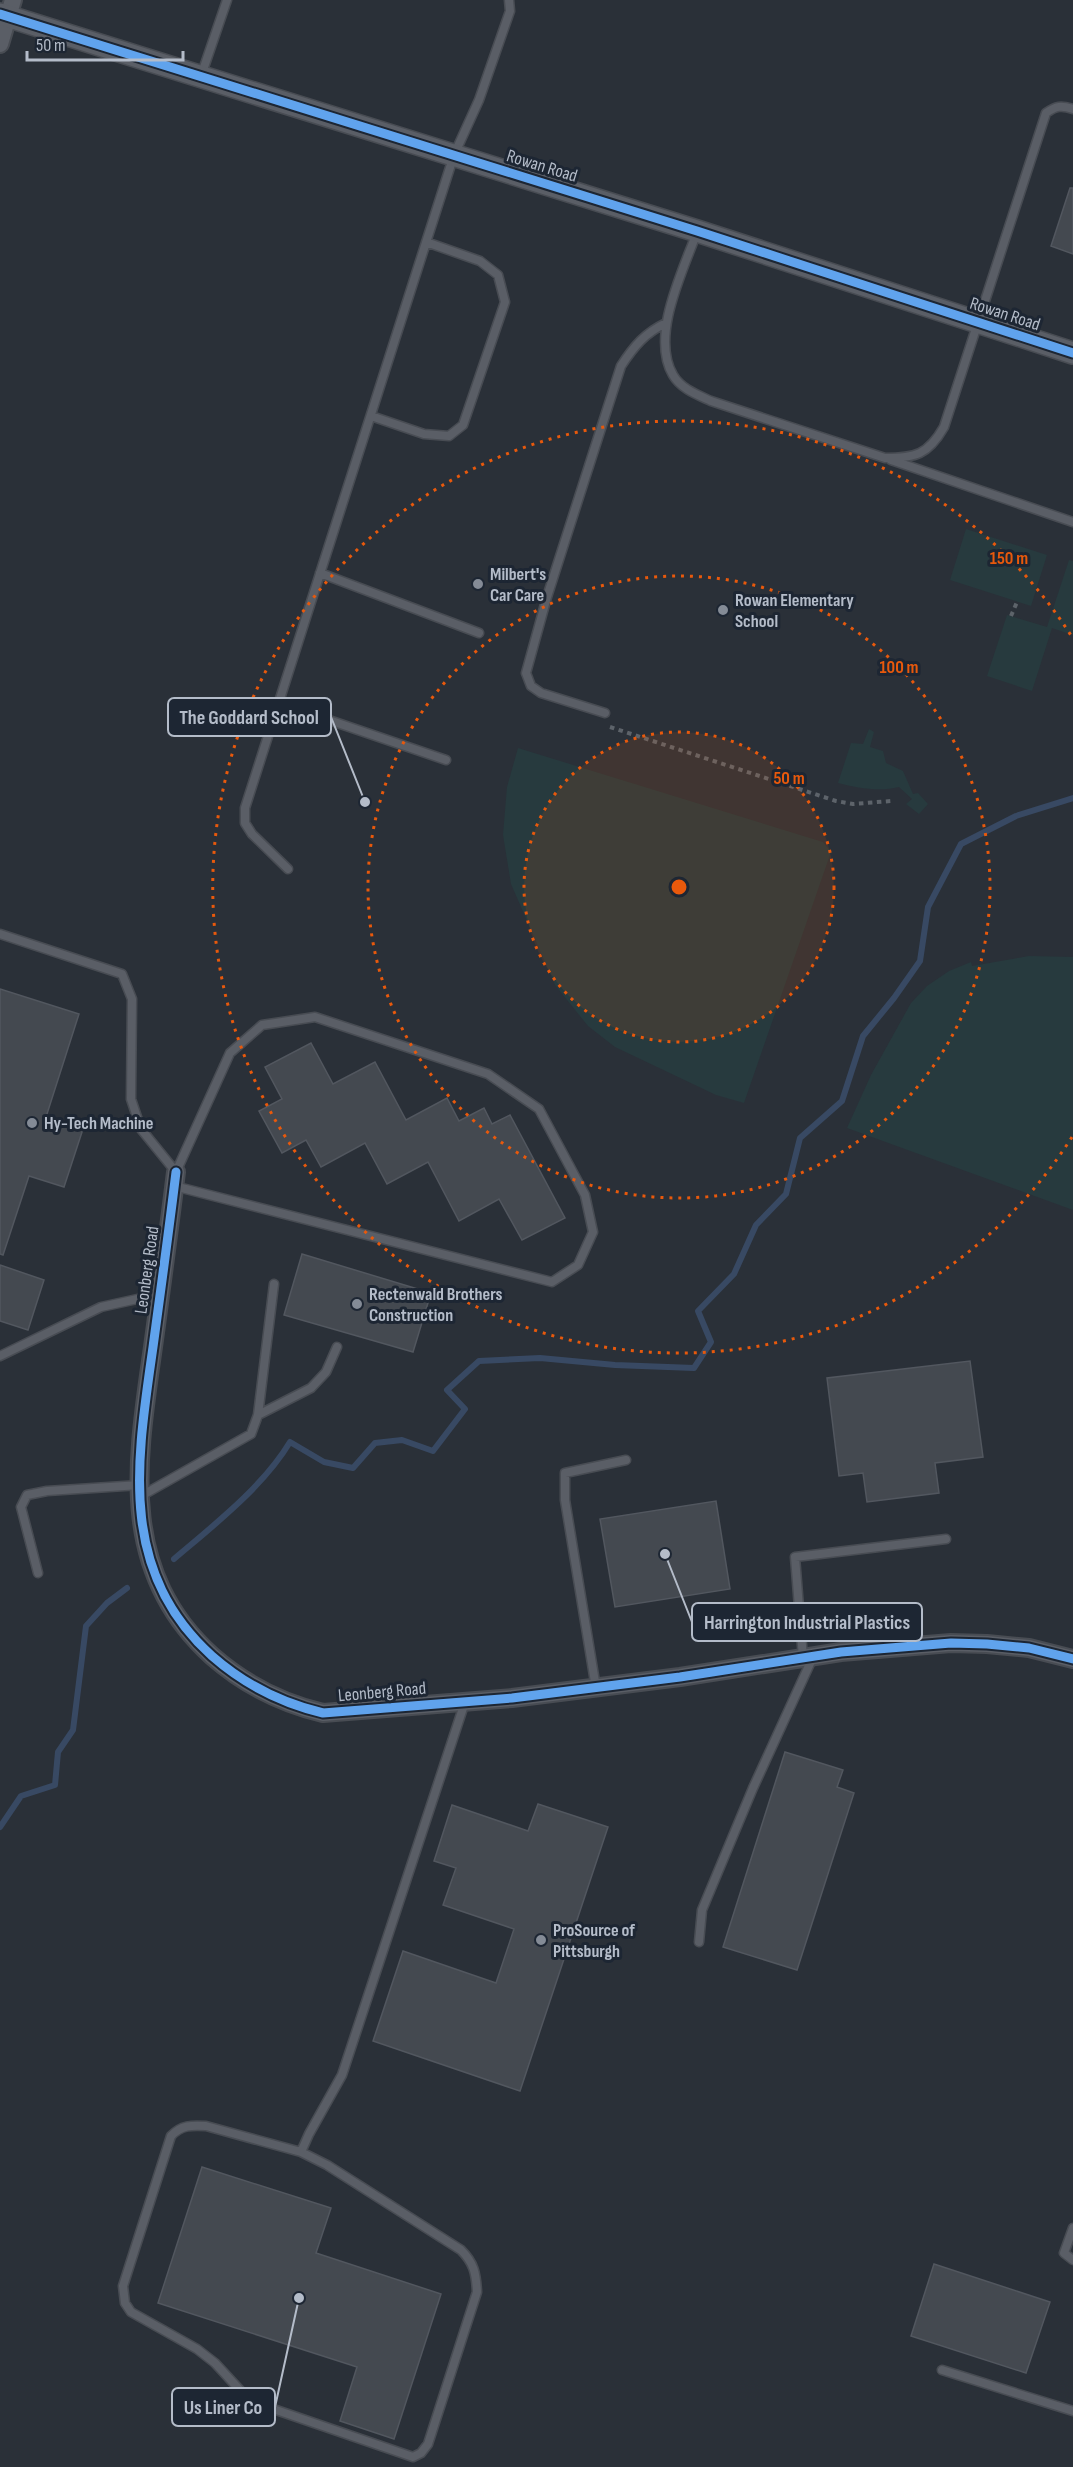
<svg xmlns="http://www.w3.org/2000/svg" width="1073" height="2467" font-family="'Sofia Sans Condensed',sans-serif">
  <rect width="100%" height="100%" fill="#2a3038"/>
  <!-- green -->
  <path fill="#273a3e" d="M966 529 1047 555 1031 606 950 580Z
    M1069 560 1073 561V635L1052 628 1032 691 987 676 1007 615 1047 627Z
    M869 729 874 732 870 747 883 751 886 763 903 771 913 794 918 793 928 804 919 814 906 804 912 799 899 787C879 792 858 788 838 783L851 743 863 744Z
    M518 748 823 842 831 852 744 1103 716 1095 615 1047 588 1026 555 985 511 884 503 835 507 787Z
    M1029 956 1073 957V1210L847 1128 871 1075 911 1003 927 986 949 971 971 962 972 966Z"/>
  <g fill="none" stroke-linecap="round" stroke-linejoin="round">
    <!-- stream -->
    <path stroke="#384963" stroke-width="6" d="M174 1559C214 1525 263 1487 290 1442L324 1462 353 1468 375 1443 402 1440 433 1451 465 1409 447 1390 479 1361 540 1358 615 1365 694 1368 711 1342 698 1311 734 1274 756 1225 786 1194 800 1138 842 1101 863 1036 894 998 920 961 928 907 961 844 1016 816 1073 798
      M0 1827 21 1796 55 1785 58 1752 73 1730 86 1626 107 1603 127 1588"/>
  </g>
  <!-- building -->
  <path fill="#444950" stroke="#52575f" stroke-width="1.5" d="M1070 188H1073V254L1051 246Z
    M0 989 79 1014 46 1117 83 1129 64 1187 29 1176 3 1255 0 1254Z
    M311 1043 333 1084 375 1062 406 1120 447 1098 459 1121 484 1108 492 1124 510 1115 565 1218 522 1240 499 1199 459 1221 428 1162 387 1184 365 1143 321 1167 306 1140 282 1153 259 1111 282 1099 265 1067Z
    M302 1254 431 1293 413 1352 284 1315Z
    M0 1265 44 1280 28 1330 0 1321Z
    M970 1361 983 1457 935 1463 939 1493 867 1502 863 1473 839 1476 827 1378Z
    M716 1501 730 1589 615 1607 600 1519Z
    M785 1752 843 1770 837 1787 854 1793 797 1970 723 1947Z
    M538 1804 608 1827 520 2091 373 2041 403 1951 496 1983 514 1929 443 1905 456 1868 434 1861 452 1805 528 1831Z
    M202 2167 331 2208 316 2253 441 2294 394 2439 340 2421 357 2367 158 2303Z
    M934 2264 1050 2302 1026 2373 911 2336Z"/>
  <g fill="none" stroke-linecap="round" stroke-linejoin="round">
    <!-- service casing -->
    <g stroke="#484c53" stroke-width="11">
      <path id="service" d="M201 76 227 0
        M697 232C683 271 650 336 673 375 681 389 698 395 711 401L885 458C915 458 928 455 944 427L1046 113C1056 106 1061 105 1073 109
        M371 416 424 434 449 436 463 425 505 302 498 275 480 261 426 242
        M891 460 1073 522
        M320 573 479 633
        M279 703 446 760
        M605 713 541 693 531 686 526 673 547 597 621 366C634 346 645 333 666 323
        M288 869 252 834 245 823V808L454 155 479 100 510 11 509 0
        M0 934 122 974 132 999 131 1099 141 1129 176 1172 230 1053 262 1025 315 1017 488 1074 539 1109 585 1195 593 1232 578 1265 552 1282 174 1186
        M0 1356 101 1307 160 1294
        M258 1415 311 1388 326 1372 337 1347
        M141 1496 251 1434 258 1415 274 1284
        M38 1573 21 1507 27 1495 47 1491 140 1485
        M803 1658 795 1557 946 1539
        M596 1688 565 1500V1473L626 1460
        M699 1942 702 1910 753 1788 813 1657
        M301 2152 206 2126C192 2125 181 2125 171 2136L123 2286 125 2303 131 2312 197 2349 215 2363 250 2401 413 2457 421 2453 428 2444 477 2292C476 2273 474 2263 461 2250L327 2165 301 2152 309 2134 342 2075 465 1702
        M1073 2228 1064 2253 1073 2260
        M942 2370 1073 2411"/>
    </g>
    <!-- minor casing -->
    <g stroke="#484c53" stroke-width="20">
      <path id="minor" d="M0 44 13 0
        M176 1172C169 1230 161 1288 153 1347 137 1460 117 1570 212 1656 245 1685 281 1703 323 1713L512 1698 680 1677 841 1652 951 1643 987 1644 1029 1648 1073 1659"/>
    </g>
    <!-- tertiary casing -->
    <g stroke="#484c53" stroke-width="24">
      <path id="tertiary" d="M0 14 697 231 1073 353"/>
    </g>
    <!-- path -->
    <path stroke="#5d636a" stroke-width="4" stroke-dasharray="4.5 4.5" stroke-linecap="butt" d="M1011 616 1017 602
      M610 727 836 801 853 804 891 801"/>
    <!-- service -->
    <use href="#service" stroke="#5a5e66" stroke-width="8"/>
    <!-- minor -->
    <use href="#minor" stroke="#5a5e66" stroke-width="16"/>
    <!-- tertiary -->
    <use href="#tertiary" stroke="#5a5e66" stroke-width="21"/>
    <!-- cycleway casing -->
    <g stroke="#1d2633" stroke-width="13">
      <path id="cycleway" d="M0 14 697 231 1073 353
        M176 1172C169 1230 161 1288 153 1347 137 1460 117 1570 212 1656 245 1685 281 1703 323 1713L512 1698 680 1677 841 1652 951 1643 987 1644 1029 1648 1073 1659"/>
    </g>
    <!-- cycleway -->
    <use href="#cycleway" stroke="#60a3ed" stroke-width="9"/>
  </g>
  <!-- distance rings -->
  <circle cx="679" cy="887" r="155" fill="#e8590c" fill-opacity=".12"/>
  <g fill="none" stroke="#e8590c" stroke-width="3" stroke-dasharray="3 6">
    <circle cx="679" cy="887" r="155"/>
    <circle cx="679" cy="887" r="311"/>
    <path d="M1072 1137A466 466 0 1 1 1072 637"/>
  </g>
  <!-- markers -->
  <g fill="#848b96" stroke="#1d2633" stroke-width="2">
    <circle cx="478" cy="584" r="6"/>
    <circle cx="723" cy="610" r="6"/>
    <circle cx="32" cy="1123" r="6"/>
    <circle cx="357" cy="1304" r="6"/>
    <circle cx="541" cy="1940" r="6"/>
  </g>
  <g text-anchor="middle" dominant-baseline="central" stroke-width="6" stroke-linejoin="round" paint-order="stroke">
    <!-- street labels -->
    <g font-size="18" fill="#b4bcc9" stroke="#1d2633">
      <text transform="translate(542 166) rotate(17)">Rowan Road</text>
      <text transform="translate(1005 314) rotate(18)">Rowan Road</text>
      <text transform="translate(147 1270) rotate(-82)">Leonberg Road</text>
      <text transform="translate(382 1692) rotate(-5)">Leonberg Road</text>
    </g>
    <!-- poi labels -->
    <g font-size="18" font-weight="bold" fill="#b4bcc9" stroke="#1d2633" text-anchor="start">
      <text x="490" y="574">Milbert's<tspan x="490" dy="21">Car Care</tspan></text>
      <text x="735" y="600">Rowan Elementary<tspan x="735" dy="21">School</tspan></text>
      <text x="44" y="1123">Hy-Tech Machine</text>
      <text x="369" y="1294">Rectenwald Brothers<tspan x="369" dy="21">Construction</tspan></text>
      <text x="553" y="1930">ProSource of<tspan x="553" dy="21">Pittsburgh</tspan></text>
    </g>
  </g>
  <circle cx="679" cy="887" r="9" fill="#e8590c" stroke="#1d2633" stroke-width="3"/>
  <g font-size="18" text-anchor="middle" font-weight="bold" fill="#e8590c" stroke="#1d2633" stroke-width="6" stroke-linejoin="round" paint-order="stroke">
    <text x="1009" y="564">150 m</text>
    <text x="899" y="673">100 m</text>
    <text x="789" y="784">50 m</text>
  </g>
  <!-- callouts -->
  <path fill="none" stroke="#b4bcc9" stroke-width="2" d="M365 802L331 717M665 1554L692 1622M299 2298L275 2407"/>
  <g fill="#b4bcc9" stroke="#1d2633" stroke-width="2">
    <circle cx="365" cy="802" r="6"/>
    <circle cx="665" cy="1554" r="6"/>
    <circle cx="299" cy="2298" r="6"/>
  </g>
  <g fill="#1d2633" stroke="#b4bcc9" stroke-width="2">
    <rect x="168" y="698" width="163" height="38" rx="6"/>
    <rect x="692" y="1603" width="230" height="38" rx="6"/>
    <rect x="172" y="2388" width="103" height="38" rx="6"/>
  </g>
  <g font-size="20" text-anchor="middle" font-weight="bold" fill="#b4bcc9">
    <text x="249" y="724">The Goddard School</text>
    <text x="807" y="1629">Harrington Industrial Plastics</text>
    <text x="223" y="2414">Us Liner Co</text>
  </g>
  <!-- scale -->
  <path d="M27 51v9h156v-9" fill="none" stroke="#b4bcc9" stroke-width="3"/>
  <text x="36" y="51" font-size="18" fill="#b4bcc9" stroke="#1d2633" stroke-width="4.5" paint-order="stroke">50 m</text>
</svg>
